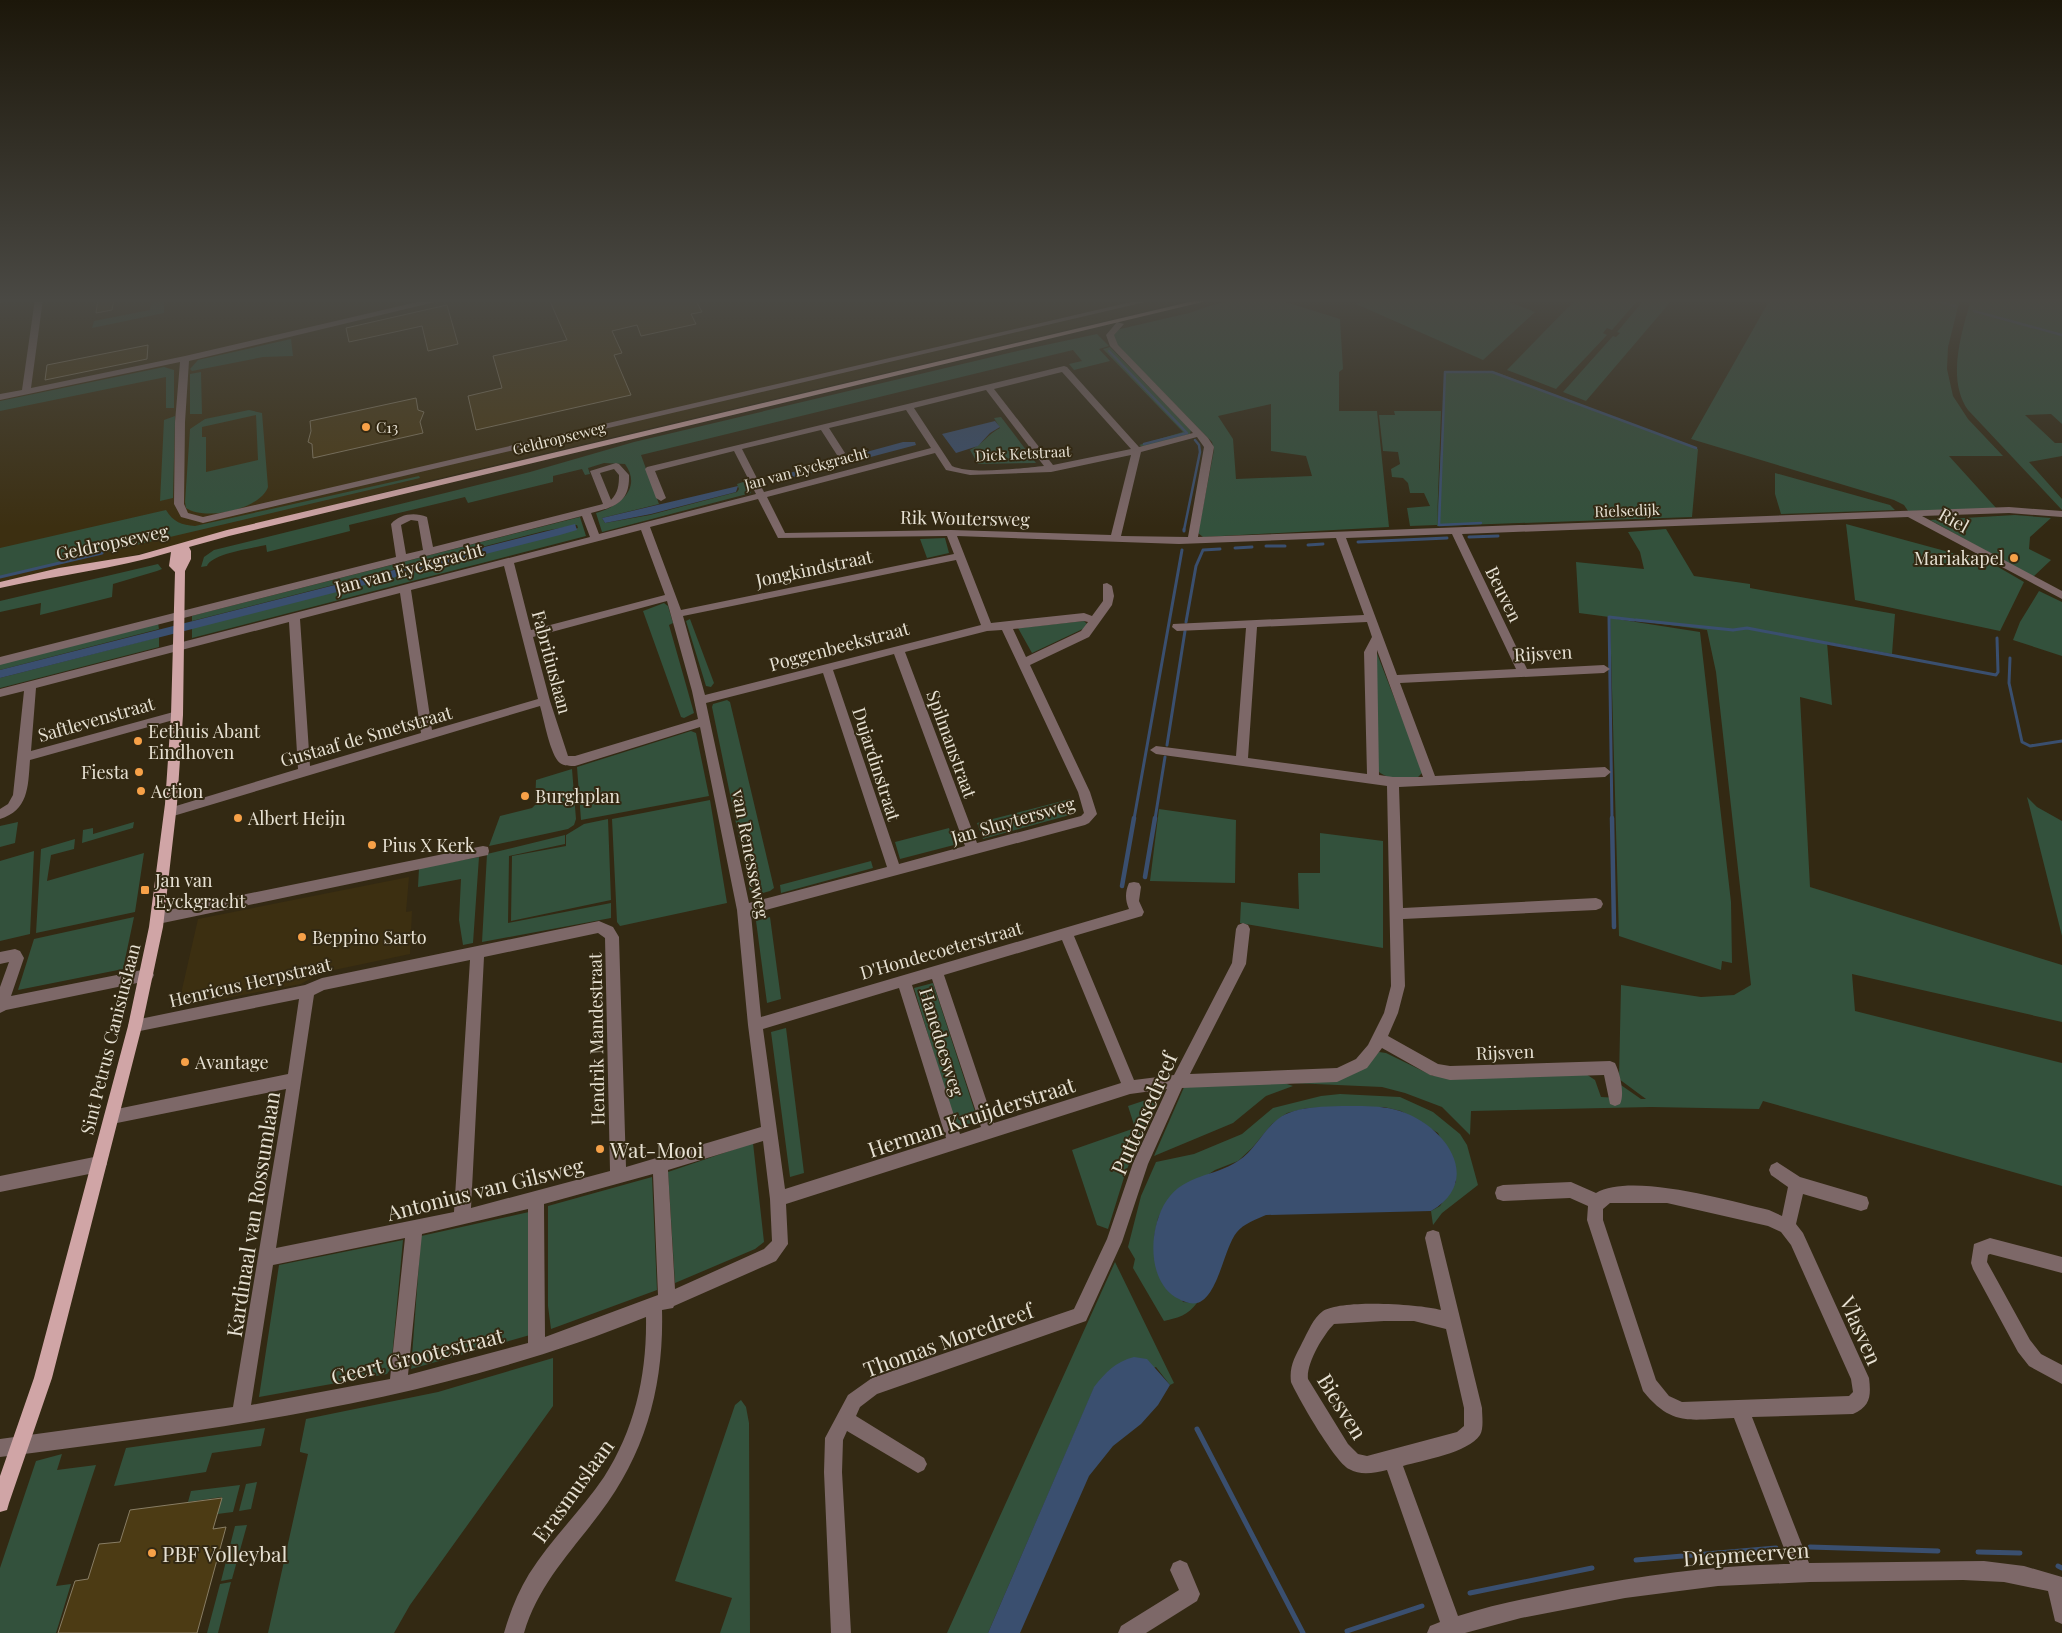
<svg xmlns="http://www.w3.org/2000/svg" width="2062" height="1633" font-family="'Playfair Display',serif">
  <rect width="100%" height="100%" fill="#332913"/>
  <!-- built -->
  <path fill="#3c2f11" d="M0 299H1196L436 479 169 547 0 586Z
    M409 877 406 912 412 911 410 954 320 973 301 984 178 1007 198 919Z"/>
  <!-- green -->
  <path fill="#33513c" fill-rule="evenodd" d="M152 299H164V313L92 328 94 321 150 310Z
    M1238 299H1276L1340 319 1343 369 1339 372V411H1377L1389 527 1203 537 1198 533 1214 450 1212 442 1114 342V334L1116 330 1189 313 1212 305ZM1271 404V451L1306 456 1312 476 1236 479 1233 439 1218 416Z
    M1366 299H1509L1507 301 1535 312 1483 360 1356 304Z
    M1576 299H1639L1612 330 1607 328 1603 333 1607 335 1556 389 1507 370Z
    M1645 299H1673L1586 401 1563 392 1613 336 1616 337 1620 333 1617 332Z
    M1754 299H1960L1948 347 1947 369 1953 396 1968 419 2003 456H1949L1997 509 1908 511 1904 505 1894 500 1691 439 1768 303Z
    M1971 299H2062V424L2051 414 2025 415 2055 443H2062V456L2029 462 2062 499V510L1968 410C1946 379 1962 332 1971 299Z
    M1097 334 1109 346 1099 349 1110 361 1074 370 1069 364 1082 361 1073 350 641 455 659 504 602 518 605 523 650 515 737 492 739 489 737 484 746 481 751 493 602 532 596 513C618 507 643 489 625 464L604 463 588 468 590 474 585 475 582 469 553 476V482L468 503 465 497 349 525 350 531 267 552 266 545C253 548 211 554 207 566L201 567 204 557 214 550 530 472 634 442 1013 352Z
    M291 339 293 356 263 357 192 371 190 369 198 360Z
    M1110 347 1191 430 1190 434 1143 447 1139 445 1183 432 1103 349Z
    M164 367 174 370V408H166V377L0 411V401Z
    M1445 371H1493L1698 449 1692 517 1437 526Z
    M201 372 202 414H190V374Z
    M249 410 262 413 268 487C260 510 205 521 186 508L185 502 190 429 205 419ZM256 415 258 460 206 472V437H202V427Z
    M1394 411H1441L1437 525 1410 526 1407 508 1430 506 1424 493H1410L1408 483 1403 478 1392 477 1391 469 1400 464 1398 452 1383 451 1379 415H1395Z
    M175 416 173 498 160 501 164 420Z
    M1001 417 1036 463 978 464 970 450C982 445 988 434 1000 428L994 418Z
    M1775 473 1890 505 1895 510 1781 514 1775 494Z
    M419 476 420 478 0 577V548L166 510C173 522 182 525 195 526Z
    M2015 515 2051 518 2030 537 2029 549 2051 560 2033 577 1930 520Z
    M580 517 586 536 192 638V628L578 528 577 525 544 531 192 621V616L195 615Z
    M1846 524 1993 564 2024 582 2000 631 1855 600Z
    M1666 529 1694 576 1750 584V588L1895 614 1892 654 1827 642 1832 705 1800 697 1810 887 2062 965V1022L1852 974 1855 1011 2062 1063V1186L1763 1101 1759 1109 1651 1107 1471 1111 1470 1135 1442 1107 1405 1093 1382 1087 1293 1083C1335 1080 1349 1085 1379 1052L1386 1053 1433 1076 1586 1074 1595 1080 1601 1097 1619 1098 1618 1083 1641 1099H1646L1619 1079 1621 985 1701 997 1734 995 1751 985 1716 672 1707 630 1579 613 1576 562 1644 569 1640 552 1628 532Z
    M945 538 949 553 927 558 920 539Z
    M158 564 162 569 157 571 113 584 112 597 40 615 41 603 0 612V601Z
    M2039 591 2062 602V656L2013 640 2020 622Z
    M664 603 668 606 673 623 669 625 694 713 684 718 681 717 643 611Z
    M1610 618 1700 632 1731 902 1732 963 1722 961 1721 970 1619 936Z
    M690 619 714 683 711 687 706 686 686 621Z
    M1084 621 1089 626 1032 653 1018 628Z
    M158 623 159 629 0 670V663Z
    M159 637V647L0 688V678Z
    M1376 651 1423 772 1418 777C1406 780 1387 780 1378 771Z
    M727 700 730 702 774 888 770 891 756 895 750 891 712 707 713 704Z
    M691 731 696 733 709 796 581 820 577 767Z
    M572 769 576 819 574 825 568 829 489 846 500 816 532 808 535 805 536 780Z
    M2027 797 2037 807 2062 821V936Z
    M1070 799 1077 813 983 839 977 823Z
    M710 800 727 903 620 926 617 922 612 819Z
    M1159 809 1236 820 1235 883 1150 881Z
    M608 819 611 900 511 921 512 856 566 846V835L584 824Z
    M18 822 15 843 0 847V826Z
    M134 822 133 828 82 843 83 830 93 828V834Z
    M949 828 954 845 900 859 895 842Z
    M1320 833 1383 841V948L1240 923 1241 902 1299 909 1298 873H1320Z
    M565 835V844L509 856 508 923 611 903V918L482 942 487 854Z
    M75 839 74 849 51 855 47 881 144 853 135 912 36 933 41 849Z
    M34 851 30 934 0 941V861Z
    M479 857 473 943 463 945 459 920 461 879 418 887 419 868Z
    M871 861 873 868 781 893 780 885Z
    M134 917 123 969 18 990 34 939Z
    M770 917 781 999 767 1003 756 921Z
    M933 983 978 1121 956 1128 914 988Z
    M786 1028 804 1173 790 1177 771 1032Z
    M1284 1083 1293 1086 1266 1096 1233 1123 1154 1156 1185 1085Z
    M1340 1094 1400 1097 1433 1112 1460 1134 1467 1145 1478 1185 1442 1213 1433 1225 1431 1211 1440 1206 1456 1182V1171L1438 1133 1401 1111 1384 1107 1307 1108 1287 1113 1272 1124 1252 1148 1238 1161 1215 1170 1167 1201 1158 1218 1154 1237 1183 1302 1197 1303C1188 1315 1178 1318 1164 1321L1133 1268 1135 1259 1128 1247 1141 1196 1156 1162 1194 1154 1242 1134 1273 1108 1321 1096Z
    M1152 1098 1158 1102 1126 1171 1108 1229 1097 1225 1072 1150 1135 1128 1128 1106Z
    M753 1143 764 1242 755 1249 675 1283 668 1172Z
    M652 1177 657 1290 551 1329 548 1306V1206Z
    M529 1212 530 1335 411 1369 421 1236Z
    M403 1240 391 1368 387 1374 259 1397 279 1265Z
    M1115 1262 1174 1383 1170 1385 1156 1367 1094 1388 988 1633H947Z
    M553 1358V1406L410 1605 394 1633H268L308 1454 300 1452V1449L306 1419 438 1392Z
    M741 1400 746 1407 749 1423 750 1633H720L732 1598 675 1581 735 1405Z
    M265 1428 261 1446 212 1453 206 1472 114 1486 126 1448Z
    M62 1454 57 1470 96 1465 56 1586 71 1584 56 1633H0V1568L36 1461Z
    M257 1482 251 1509 239 1511 246 1484Z
    M240 1485 233 1512 217 1514 222 1497 188 1502 191 1491Z
    M247 1525 232 1579 221 1581 235 1526Z
    M231 1582 218 1633H207L220 1584Z"/>
  <!-- water -->
  <path fill="#3a4f6f" d="M995 421 1000 427 990 433 978 446 956 453 942 434Z
    M903 442H915L916 445 776 482 771 478Z
    M738 486 736 492 651 514 605 523 602 518Z
    M575 524 577 530 560 535 0 678V670Z
    M1342 1106C1361 1106 1381 1105 1400 1111 1444 1125 1485 1179 1431 1211L1266 1215C1257 1219 1243 1224 1237 1232 1224 1247 1218 1298 1197 1303 1189 1305 1181 1300 1175 1297 1146 1278 1149 1226 1167 1200 1185 1174 1214 1177 1238 1161 1258 1148 1265 1124 1286 1114 1303 1106 1325 1107 1342 1106Z
    M1134 1357 1147 1359 1170 1385 1158 1405 1141 1424 1113 1446 1089 1476 1020 1633H988L1094 1387C1106 1372 1115 1362 1134 1357Z"/>
  <g fill="none" stroke-linecap="round" stroke-linejoin="round">
    <!-- stream-far3 -->
    <path stroke="#3a4f6f" stroke-width="2.5" d="M1930 299 1955 306
      M1974 311 2062 335
      M1109 351 1187 433 1144 444
      M1481 523 1439 525 1445 372H1492L1696 448
      M1184 530 1200 452 1199 445 1195 440"/>
    <!-- stream-far2 -->
    <path stroke="#3a4f6f" stroke-width="3" d="M1184 531V529
      M1469 537 1498 536
      M1358 542 1447 538
      M1308 545 1323 544
      M1266 546H1285
      M1235 548 1252 547
      M0 577 102 553
      M1636 620 1733 630 1747 628 1996 675 1998 672 1997 638
      M1186 622 1196 566 1203 550 1220 549
      M2010 658 2009 683 2022 742 2030 746 2062 741
      M1167 745 1185 631
      M1134 819 1182 550
      M1155 819 1165 757
      M1612 819 1609 617 1634 620"/>
    <!-- stream-far1 -->
    <path stroke="#3a4f6f" stroke-width="4.5" d="M1612 818 1614 927
      M1145 877 1155 818
      M1122 886 1134 818"/>
    <!-- stream -->
    <path stroke="#3a4f6f" stroke-width="5" d="M1197 1429 1303 1633
      M1810 1547 1938 1551
      M1978 1552 2020 1553
      M1636 1560 1776 1548
      M2058 1566 2062 1568
      M1470 1593 1592 1568
      M1347 1631 1422 1606"/>
  </g>
  <!-- building -->
  <path fill="#4c3b14" stroke="#887d64" d="M98 299H114L112 310 96 313Z
    M549 299H695L702 312 691 314 696 324 641 336 637 325 612 331 622 353 614 355 631 395 476 430 468 396 502 388 493 356 567 340Z
    M447 305 458 344 428 351 422 326 349 342 346 328Z
    M148 345 147 359 45 380 47 365Z
    M416 398 418 410 424 412 420 422 423 433 313 458 312 444 308 442 311 431 310 421Z
    M222 1498 213 1529 226 1527 197 1633H58L75 1581 88 1579 99 1544 120 1542 130 1510Z"/>
  <g fill="none" stroke-linecap="round" stroke-linejoin="round">
    <!-- minor -->
    <path fill="#7d6868" fill-rule="evenodd" d="M0 299H14L0 303Z
      M35 299H43L31 388 185 356 430 299H443L439 301 189 361 185 422 184 504 188 513 203 517 1144 299H1158L203 523 181 517 174 504 175 422 180 362 0 400V394L22 390Z
      M1117 322 1124 324 1114 335 1118 345 1208 438 1214 447 1198 537 2009 507 2062 511V517L2009 513 1922 516 2062 591V599L1908 517 1462 534 1527 669 1604 665 1610 669 1604 673 1400 683 1435 776 1605 767 1611 772 1605 777 1399 787 1403 908 1596 898 1601 900 1603 904 1601 908 1596 910 1403 919 1405 986 1398 1013 1388 1036 1438 1064 1450 1066 1610 1061 1615 1063C1620 1073 1625 1094 1620 1104L1615 1106 1610 1104 1604 1075 1450 1080 1430 1075 1382 1048 1367 1068 1337 1082 1182 1088 1148 1164 1122 1242 1086 1321 877 1394 860 1407 856 1416 924 1458 927 1464 924 1470 918 1473 847 1431 843 1440 842 1472 851 1633H831L824 1472 825 1438 848 1395 872 1378 1074 1309 1107 1239 1133 1163 1167 1089 1130 1094 786 1204 788 1244 776 1261 674 1306 673 1308 662 1310C664 1385 646 1453 600 1513 571 1552 538 1585 524 1633H504C510 1612 518 1592 529 1574 551 1539 581 1511 604 1477 635 1429 647 1374 646 1317 439 1401 220 1429 0 1457V1439L233 1407 286 1089 112 1124 107 1122 104 1117 107 1112 112 1110 288 1074 299 999 135 1032 130 1031 128 1026 130 1021 305 985 322 978 599 921 613 927 619 937 626 1167 761 1127 748 1025 737 910 700 727 575 766C570 766 564 766 560 763 550 755 544 719 540 706L170 817 166 815 164 812 166 809 298 769 289 622 36 688 31 751 177 711 183 715 177 719 30 760C28 786 29 810 0 819V809L8 804 13 795 24 691 0 697V689L590 537 582 516 0 665V657L396 557 391 524C400 514 414 512 427 517L433 547 603 504 590 471 616 463 619 464 629 475C630 503 614 507 591 513L599 534 756 494 734 451 655 471 666 498 661 501 656 498 645 469 647 467 1064 366 1067 367 1139 447 1193 433 1110 346 1106 335ZM1062 372 1131 449 1053 465 994 389ZM986 390 1044 466C1022 468 972 475 952 466L914 408ZM906 410 931 448 764 492 742 449 821 430 837 455 840 456 845 453 829 428ZM1197 437 1204 447 1188 537 1121 536 1141 452ZM935 453 946 470 970 475 1051 472 1131 455 1111 535 951 530 785 533 767 497ZM614 469 619 475C619 485 618 493 611 500L600 473ZM758 499 778 538 947 536 954 554 681 610 650 527ZM411 520 418 521 423 550 406 554 401 525ZM641 530 665 595 531 630 514 563ZM1452 534 1516 669 1397 675 1346 538ZM957 536 1179 544 1336 538 1364 615 1173 624 1172 627 1177 631 1246 628 1236 756 1156 746 1150 750 1156 754 1387 786 1391 986 1384 1013 1368 1045 1356 1059 1337 1068 1190 1074 1246 964 1250 929 1248 925 1243 923 1238 925 1236 929 1232 963 1174 1075 1134 1080 1074 936 1142 916 1144 912 1139 901 1141 887 1139 883 1134 882 1129 883C1125 892 1125 900 1129 909L761 1017 751 914 1085 825 1089 823 1097 814 1090 792 1030 665 1089 637 1112 605 1114 596 1112 586 1107 583 1103 584V601L1092 616 1084 613 991 623ZM956 560 981 625 705 695 683 616ZM504 566 538 699 432 730 411 590ZM400 593 421 733 310 766 300 619ZM667 601 692 691 698 719 575 756H568L550 701 533 637ZM1084 621 1088 622 1081 631 1026 657 1013 629ZM1367 622 1372 637 1364 652 1367 774 1248 758 1257 627ZM1002 630 1078 792 1084 813 1081 816 977 843 905 652 987 631ZM1377 650 1423 777H1393L1379 775ZM894 654 965 846 899 864 833 670ZM823 673 887 867 749 903 706 703ZM598 933 605 938 610 1171 471 1208 484 957ZM1062 940 1121 1083 994 1123 944 975ZM470 960 454 1212 276 1248 314 995 324 990ZM932 979 981 1127 960 1134 912 985ZM899 988 946 1138 785 1189 763 1029ZM763 1141 770 1199 772 1241 764 1249 675 1289 668 1170ZM653 1174 658 1295 545 1337 544 1204ZM528 1209V1343L408 1375 422 1234ZM405 1238 390 1379 251 1405 273 1265Z
      M483 846 488 847 489 851 488 855 483 856 158 924 153 922 151 918 153 914 158 912Z
      M15 949 20 951 24 958 11 996 147 969 152 971 154 975 152 979 147 981 6 1010 0 1013V987L9 962 0 964V952Z
      M99 1156 104 1159 107 1164 104 1169 99 1172 0 1192V1176Z
      M1777 1162 1800 1177 1861 1195 1867 1197 1869 1203 1867 1209 1861 1211 1803 1194 1796 1224 1803 1233 1869 1378C1871 1395 1871 1406 1853 1414L1752 1417 1809 1563 1984 1561 2024 1566 2062 1577V1624L2055 1621 2048 1591 2004 1582 1963 1580 1810 1582 1718 1586 1625 1598 1521 1618 1465 1633H1427L1430 1626 1440 1622 1387 1470C1374 1473 1361 1476 1349 1469 1335 1462 1298 1398 1291 1382 1289 1366 1295 1357 1302 1343 1308 1332 1313 1318 1323 1311 1342 1299 1420 1304 1441 1310L1425 1238 1427 1232 1433 1230 1439 1232 1482 1408C1482 1416 1484 1428 1480 1435 1468 1453 1423 1460 1403 1466L1458 1616C1495 1604 1534 1597 1572 1589 1645 1575 1716 1565 1790 1564L1734 1418C1691 1419 1673 1428 1643 1391L1587 1220 1588 1206 1570 1198 1503 1201 1497 1199 1495 1193 1497 1187 1503 1185 1571 1182 1596 1193C1632 1172 1729 1201 1769 1210L1782 1216 1788 1187 1771 1175 1769 1170 1771 1165ZM1610 1203H1667L1768 1226 1781 1232 1791 1245 1851 1379 1853 1392 1849 1396 1682 1402 1669 1396 1656 1380 1603 1220V1209ZM1384 1321H1414L1446 1329 1464 1408V1426L1457 1432 1367 1456 1358 1454 1348 1444 1308 1379C1306 1364 1323 1335 1334 1324Z
      M1990 1238 2062 1257V1273L1990 1254 1988 1255 1987 1262 2030 1340 2041 1354 2062 1365V1384L2029 1366 2018 1352 1973 1269 1971 1263 1974 1244Z
      M1180 1560 1187 1563 1200 1594 1197 1601 1146 1633H1118L1121 1626 1179 1590 1170 1570 1173 1563Z"/>
    <!-- major -->
    <path fill="#d0a5a6" fill-rule="evenodd" d="M1202 299H1215L229 536 189 547 191 551V559L185 571 183 715 177 804 163 927 142 1026 52 1378 9 1503 7 1510 0 1512V1476L34 1378 128 1026 149 927 165 804 171 715 175 572 169 566 171 552C115 569 57 575 0 588V582L59 568 139 555 227 530Z"/>
  </g>
  <!-- sky -->
  <linearGradient id="sky" x2="0" y2="1"><stop stop-color="#1c170a"/><stop offset="0.57" stop-color="#4a4944"/><stop offset="1" stop-color="#4a4944" stop-opacity="0"/></linearGradient>
  <rect width="2062" height="527" fill="url(#sky)"/>
  <!-- markers -->
  <g fill="#f7a148" stroke="#332913" stroke-width="2">
    <circle cx="366" cy="427" r="5"/>
    <circle cx="2014" cy="558" r="5"/>
    <circle cx="138" cy="741" r="5"/>
    <circle cx="139" cy="772" r="5"/>
    <circle cx="141" cy="791" r="5"/>
    <circle cx="525" cy="796" r="5"/>
    <circle cx="238" cy="818" r="5"/>
    <circle cx="372" cy="845" r="5"/>
    <rect x="140" y="885" width="10" height="10" rx="2.5"/>
    <circle cx="302" cy="937" r="5"/>
    <circle cx="185" cy="1062" r="5"/>
    <circle cx="600" cy="1149" r="5"/>
    <circle cx="152" cy="1553" r="5"/>
  </g>
  <g text-anchor="middle" dominant-baseline="central" stroke-width="4" stroke-linejoin="round" paint-order="stroke">
    <!-- far-poi labels -->
    <g font-size="15" fill="#e7e1d3" stroke="#332913" text-anchor="start">
      <text x="376" y="427">C13</text>
    </g>
    <!-- far-street labels -->
    <g font-size="15" fill="#e7e1d3" stroke="#332913">
      <text transform="translate(559 438) rotate(-14)">Geldropseweg</text>
      <text transform="translate(1023 453) rotate(-3)">Dick Ketstraat</text>
      <text transform="translate(806 468) rotate(-15)">Jan van Eyckgracht</text>
      <text transform="translate(1627 510) rotate(-2)">Rielsedijk</text>
    </g>
    <!-- street labels -->
    <g font-size="18" fill="#e7e1d3" stroke="#332913">
      <text transform="translate(965 518) rotate(1)">Rik Woutersweg</text>
      <text transform="translate(1954 520) rotate(29)">Riel</text>
      <text transform="translate(112 542) rotate(-12)">Geldropseweg</text>
      <text transform="translate(409 568) rotate(-15)">Jan van Eyckgracht</text>
      <text transform="translate(814 568) rotate(-12)">Jongkindstraat</text>
      <text transform="translate(1504 594) rotate(64)">Beuven</text>
      <text transform="translate(839 646) rotate(-15)">Poggenbeekstraat</text>
      <text transform="translate(1543 653) rotate(-3)">Rijsven</text>
      <text transform="translate(552 662) rotate(75)">Fabritiuslaan</text>
      <text transform="translate(96 719) rotate(-16)">Saftlevenstraat</text>
      <text transform="translate(366 736) rotate(-16)">Gustaaf de Smetstraat</text>
      <text transform="translate(952 744) rotate(70)">Spilmanstraat</text>
      <text transform="translate(877 764) rotate(72)">Dujardinstraat</text>
      <text transform="translate(1013 820) rotate(-16)">Jan Sluytersweg</text>
      <text transform="translate(751 854) rotate(79)">van Renesseweg</text>
      <text transform="translate(941 950) rotate(-16)">D'Hondecoeterstraat</text>
      <text transform="translate(250 982) rotate(-13)">Henricus Herpstraat</text>
      <text transform="translate(110 1039) rotate(-76)">Sint Petrus Canisiuslaan</text>
      <text transform="translate(596 1039) rotate(-91)">Hendrik Mandestraat</text>
      <text transform="translate(942 1042) rotate(73)">Hanedoesweg</text>
      <text transform="translate(1505 1052) rotate(-2)">Rijsven</text>
    </g>
    <!-- poi labels -->
    <g font-size="18" fill="#e7e1d3" stroke="#332913" text-anchor="start">
      <text x="2004" y="558" text-anchor="end">Mariakapel</text>
      <text x="148" y="731">Eethuis Abant<tspan x="148" dy="21">Eindhoven</tspan></text>
      <text x="129" y="772" text-anchor="end">Fiesta</text>
      <text x="151" y="791">Action</text>
      <text x="535" y="796">Burghplan</text>
      <text x="248" y="818">Albert Heijn</text>
      <text x="382" y="845">Pius X Kerk</text>
      <text x="155" y="880">Jan van<tspan x="155" dy="21">Eyckgracht</tspan></text>
      <text x="312" y="937">Beppino Sarto</text>
      <text x="195" y="1062">Avantage</text>
    </g>
    <!-- near-street labels -->
    <g font-size="21" fill="#e7e1d3" stroke="#332913">
      <text transform="translate(1143 1113) rotate(-66)">Puttensedreef</text>
      <text transform="translate(971 1116) rotate(-18)">Herman Kruijderstraat</text>
      <text transform="translate(485 1188) rotate(-14)">Antonius van Gilsweg</text>
      <text transform="translate(252 1214) rotate(-81)">Kardinaal van Rossumlaan</text>
      <text transform="translate(1862 1330) rotate(66)">Vlasven</text>
      <text transform="translate(948 1339) rotate(-20)">Thomas Moredreef</text>
      <text transform="translate(417 1355) rotate(-14)">Geert Grootestraat</text>
      <text transform="translate(1343 1406) rotate(58)">Biesven</text>
      <text transform="translate(572 1490) rotate(-54)">Erasmuslaan</text>
      <text transform="translate(1746 1553) rotate(-4)">Diepmeerven</text>
    </g>
    <!-- near-poi labels -->
    <g font-size="21" fill="#e7e1d3" stroke="#332913" text-anchor="start">
      <text x="610" y="1149">Wat-Mooi</text>
      <text x="162" y="1553">PBF Volleybal</text>
    </g>
  </g>
</svg>
